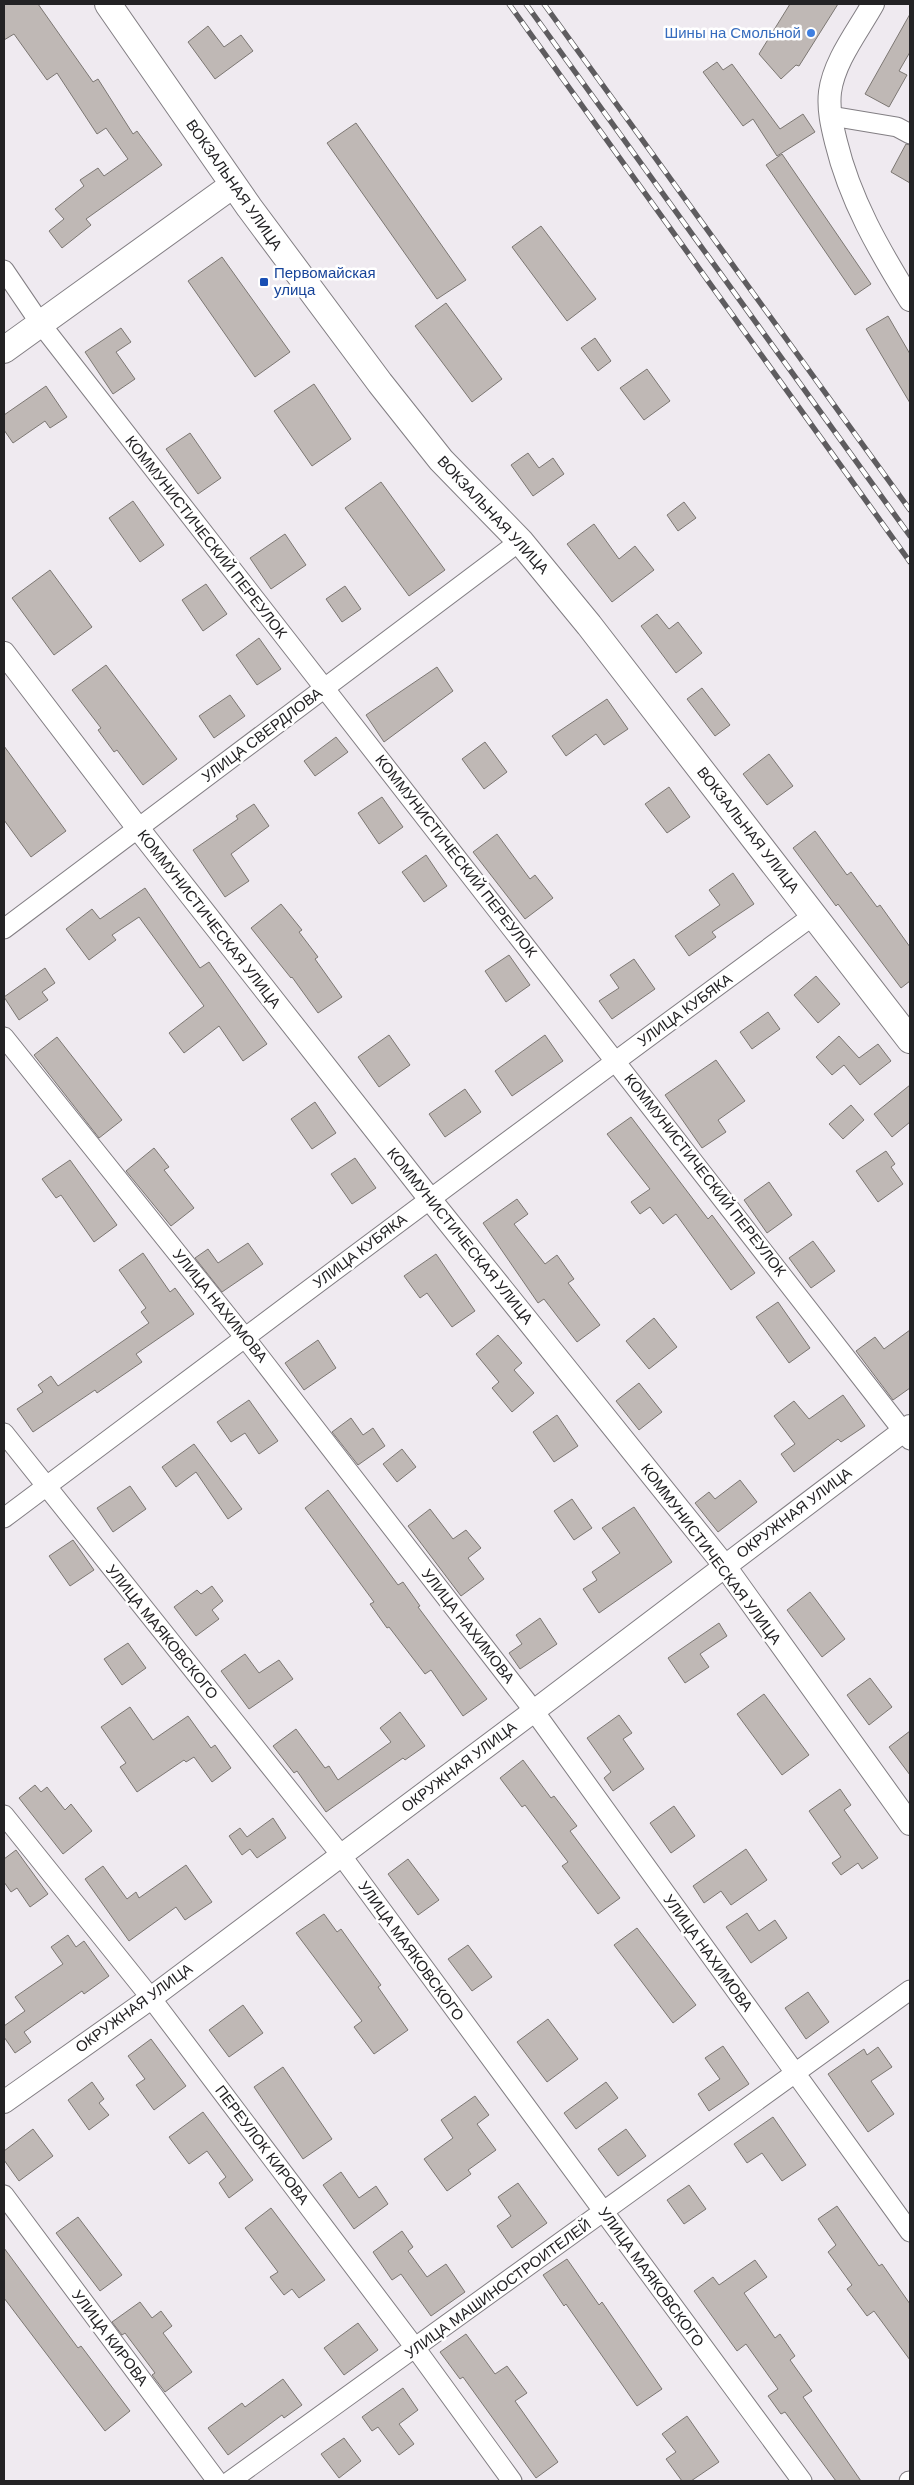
<svg xmlns="http://www.w3.org/2000/svg" width="914" height="2485" font-family="'DM Sans',sans-serif">
  <rect width="100%" height="100%" fill="#efeaf0"/>
  <!-- building -->
  <path fill="#bfb8b5" stroke="#7c7773" d="M4 4H38L93 82 98 79 133 134 137 131 162 165 86 219 91 225 62 248 49 231 64 219 55 209 84 186 80 180 98 168 104 176 128 159 106 128 97 134 57 73 47 80 14 34 4 40Z
    M790 4H838L799 66 796 65 781 79 759 54Z
    M910 14V52L899 71 907 75 889 107 865 94Z
    M208 26 224 47 241 35 253 51 215 79 188 42Z
    M717 62 723 70 732 64 780 129 803 114 815 132 777 156 753 119 743 126 703 72Z
    M356 123 466 280 437 299 327 143Z
    M906 144 910 145V183L891 172Z
    M782 154 871 284 855 295 766 165Z
    M541 226 596 299 567 321 512 247Z
    M222 257 290 352 255 377 188 281Z
    M446 303 502 379 472 402 415 326Z
    M888 316 910 354V403L866 329Z
    M121 328 131 342 116 352 135 379 113 394 85 352Z
    M595 338 611 361 598 371 581 348Z
    M647 369 670 401 644 420 620 388Z
    M314 384 351 439 312 466 274 411Z
    M46 386 67 417 50 428 45 421 13 443 4 430V415Z
    M190 433 221 478 198 494 166 449Z
    M528 453 539 468 553 458 564 474 533 496 511 465Z
    M381 482 445 570 409 596 345 508Z
    M133 501 164 545 140 562 109 518Z
    M684 502 696 518 678 531 667 515Z
    M594 524 619 559 635 546 654 570 612 602 567 544Z
    M285 534 306 565 271 589 250 558Z
    M50 570 92 627 54 655 12 598Z
    M206 584 227 614 203 631 182 600Z
    M345 586 361 609 342 622 326 599Z
    M657 614 669 629 678 622 702 653 676 673 641 626Z
    M259 638 281 669 257 685 236 655Z
    M106 665 177 759 143 785 117 750 114 752 98 730 101 728 72 690Z
    M437 667 453 691 384 742 366 715Z
    M702 688 730 725 715 736 687 699Z
    M230 695 245 716 214 738 199 716Z
    M607 699 628 729 604 745 596 734 566 756 552 736Z
    M336 737 348 752 315 776 304 761Z
    M485 742 507 772 484 789 462 759Z
    M4 746 66 831 31 857 4 820Z
    M769 754 793 786 767 805 743 774Z
    M669 787 690 817 667 833 645 804Z
    M382 797 403 827 379 844 358 813Z
    M254 804 269 826 231 854 249 881 225 897 193 850 238 819 236 816Z
    M815 831 847 875 851 872 877 907 880 905 910 947V981L901 988 838 904 836 906 793 848Z
    M497 834 530 879 535 875 553 898 525 919 473 852Z
    M426 855 447 886 424 902 402 872Z
    M733 873 754 904 712 932 716 937 689 956 675 936 720 905 709 890Z
    M145 888 200 968 209 962 267 1044 243 1061 219 1026 184 1053 169 1033 204 1006 139 917 112 935 116 940 89 960 66 929 92 909 100 919Z
    M281 904 302 930 299 932 318 957 315 959 342 997 318 1013 292 977 291 978 251 928Z
    M509 955 530 985 506 1002 485 971Z
    M634 959 655 989 612 1019 599 1001 619 988 610 975Z
    M45 968 55 983 42 992 48 1000 19 1020 4 997Z
    M816 976 840 1004 818 1023 794 995Z
    M768 1012 780 1029 752 1049 740 1032Z
    M389 1035 410 1065 379 1087 358 1057Z
    M545 1035 563 1061 512 1096 495 1071Z
    M839 1036 859 1058 878 1044 891 1061 860 1085 844 1065 832 1075 816 1057Z
    M57 1037 122 1120 99 1138 34 1055Z
    M716 1060 745 1101 718 1120 726 1132 702 1148 665 1095Z
    M910 1085V1122L892 1137 874 1114Z
    M465 1089 481 1112 445 1137 429 1114Z
    M315 1102 336 1133 312 1149 291 1119Z
    M851 1105 864 1120 843 1139 829 1124Z
    M631 1117 708 1219 712 1215 755 1273 731 1290 676 1214 663 1224 650 1207 640 1214 631 1202 650 1189 607 1134Z
    M154 1148 169 1167 164 1170 194 1208 171 1226 126 1171Z
    M886 1151 895 1164 891 1167 903 1184 878 1202 856 1171Z
    M355 1158 376 1188 352 1204 331 1174Z
    M70 1160 117 1225 94 1242 61 1195 56 1198 42 1179Z
    M769 1182 792 1215 767 1233 744 1200Z
    M517 1199 528 1214 514 1224 545 1264 557 1255 574 1279 568 1283 600 1325 577 1342 544 1299 538 1303 483 1223Z
    M813 1241 835 1271 811 1288 789 1258Z
    M248 1243 263 1264 222 1292 195 1258 208 1249 218 1263Z
    M143 1253 170 1292 175 1288 194 1314 136 1354 142 1362 97 1393 95 1390 33 1432 17 1409 43 1392 38 1385 51 1376 58 1386 149 1323 141 1312 146 1308 119 1270Z
    M436 1254 475 1311 452 1327 427 1293 420 1298 404 1276Z
    M778 1302 810 1348 789 1363 756 1317Z
    M654 1318 677 1347 649 1369 626 1341Z
    M910 1330V1388L893 1400 856 1351 875 1337 884 1349Z
    M498 1335 522 1363 514 1370 534 1393 512 1412 492 1388 499 1382 476 1354Z
    M318 1340 336 1368 304 1390 285 1363Z
    M639 1383 662 1412 639 1430 616 1401Z
    M843 1395 865 1426 841 1442 838 1439 794 1472 781 1454 795 1444 774 1416 794 1401 809 1419Z
    M249 1400 278 1441 259 1454 245 1433 231 1442 217 1422Z
    M557 1415 578 1446 554 1462 533 1432Z
    M351 1418 363 1435 373 1428 385 1446 358 1465 332 1432Z
    M194 1444 242 1509 228 1519 196 1472 176 1487 162 1467Z
    M402 1449 416 1467 397 1482 383 1464Z
    M740 1480 757 1502 718 1532 695 1503 709 1492 715 1499Z
    M130 1486 146 1509 113 1532 97 1508Z
    M328 1490 398 1585 403 1582 420 1606 418 1607 487 1699 463 1716 431 1670 425 1674 389 1627 387 1628 370 1604 374 1602 305 1508Z
    M572 1499 592 1528 574 1540 554 1511Z
    M634 1507 672 1562 599 1613 583 1589 597 1580 592 1572 620 1553 602 1528Z
    M430 1509 453 1539 466 1530 481 1548 468 1558 484 1579 461 1596 408 1526Z
    M73 1540 94 1570 70 1586 49 1556Z
    M212 1586 223 1601 212 1610 219 1619 196 1636 174 1607 197 1590 201 1594Z
    M810 1592 845 1639 822 1657 787 1610Z
    M540 1618 557 1644 520 1669 509 1653 522 1644 516 1635Z
    M719 1623 727 1636 700 1654 709 1667 685 1683 668 1658Z
    M128 1643 146 1668 122 1685 104 1659Z
    M245 1654 259 1673 279 1660 293 1679 249 1709 221 1671Z
    M870 1678 892 1707 869 1725 847 1695Z
    M764 1694 809 1755 782 1775 737 1714Z
    M130 1707 153 1740 188 1716 211 1748 215 1745 231 1768 212 1782 194 1757 186 1762 184 1760 137 1792 120 1767 126 1763 101 1727Z
    M400 1712 425 1746 405 1760 403 1758 326 1812 297 1771 294 1773 273 1746 296 1729 325 1768 329 1766 338 1780 391 1742 380 1728Z
    M619 1715 632 1733 623 1739 644 1769 613 1791 604 1778 611 1772 587 1738Z
    M910 1731V1775L889 1747Z
    M523 1760 551 1798 554 1796 577 1826 570 1831 620 1898 598 1914 562 1866 568 1862 525 1805 522 1807 500 1778Z
    M35 1785 41 1792 47 1787 65 1810 71 1804 92 1831 63 1854 19 1798Z
    M840 1789 851 1805 844 1810 878 1858 862 1869 858 1863 841 1875 832 1863 841 1857 809 1811Z
    M674 1806 695 1836 671 1853 650 1823Z
    M273 1818 286 1838 257 1858 250 1849 242 1855 229 1836 240 1828 247 1837Z
    M746 1849 767 1880 731 1905 721 1891 704 1903 693 1886Z
    M16 1850 48 1894 30 1907 17 1888 11 1892 4 1882V1859Z
    M408 1859 439 1900 418 1915 388 1874Z
    M186 1865 212 1902 185 1920 176 1907 129 1941 85 1879 103 1866 127 1899 136 1892 139 1898Z
    M747 1913 759 1931 775 1920 787 1938 751 1963 726 1927Z
    M324 1914 337 1932 341 1929 381 1985 378 1987 408 2030 374 2054 354 2027 362 2021 296 1933Z
    M637 1928 696 2005 673 2023 614 1945Z
    M68 1935 76 1947 84 1941 109 1976 84 1994 82 1991 24 2032 31 2042 15 2053 4 2037V2026L25 2011 15 1997 63 1964 51 1947Z
    M468 1945 492 1977 472 1991 448 1959Z
    M808 1992 829 2022 806 2039 785 2008Z
    M243 2005 263 2033 229 2057 209 2030Z
    M548 2019 578 2059 547 2082 517 2042Z
    M151 2039 186 2086 154 2110 136 2085 145 2079 128 2056Z
    M723 2046 749 2084 709 2111 698 2094 720 2079 705 2058Z
    M878 2047 892 2067 871 2081 894 2114 868 2132 828 2074 864 2049 867 2055Z
    M283 2067 332 2139 303 2159 254 2087Z
    M92 2082 104 2099 99 2103 109 2115 89 2130 68 2100Z
    M606 2082 618 2098 576 2129 564 2113Z
    M475 2096 489 2115 477 2124 496 2150 468 2170 471 2174 447 2191 424 2159 453 2138 441 2120Z
    M203 2112 253 2180 229 2198 219 2183 226 2177 207 2151 189 2164 169 2137Z
    M773 2117 806 2165 782 2181 762 2153 747 2163 734 2144Z
    M33 2129 53 2156 19 2181 4 2160V2151Z
    M626 2129 646 2156 618 2176 598 2149Z
    M341 2172 359 2198 376 2186 388 2204 354 2229 323 2185Z
    M518 2183 547 2223 512 2248 497 2226 511 2216 498 2197Z
    M689 2185 706 2209 684 2224 667 2200Z
    M837 2206 879 2266 882 2264 910 2304V2360L874 2311 867 2316 847 2289 852 2285 828 2252 836 2245 818 2219Z
    M271 2208 325 2280 299 2298 292 2289 284 2295 270 2277 278 2272 245 2228Z
    M78 2217 122 2275 100 2291 56 2233Z
    M402 2231 413 2247 408 2251 427 2277 446 2264 465 2292 431 2316 401 2274 392 2280 373 2252Z
    M4 2248 78 2348 81 2346 130 2411 105 2431 4 2298Z
    M567 2259 599 2305 602 2302 662 2389 637 2406 566 2304 564 2306 543 2275Z
    M755 2260 767 2277 744 2293 775 2338 780 2334 795 2356 790 2360 812 2391 803 2397 861 2481H836L785 2412 781 2414 768 2396 778 2389 746 2344 737 2351 694 2291 713 2277 719 2285Z
    M140 2302 152 2318 161 2311 172 2326 163 2333 192 2372 165 2392 152 2375 155 2373 125 2333 122 2335 112 2322Z
    M358 2323 378 2350 344 2375 324 2348Z
    M466 2334 495 2374 507 2366 527 2393 515 2401 558 2462 536 2478 463 2377 460 2379 440 2352Z
    M283 2379 302 2405 284 2418 282 2415 228 2455 208 2428 242 2403 245 2407Z
    M403 2388 418 2410 399 2424 414 2444 399 2455 378 2427 372 2431 362 2417Z
    M687 2416 719 2462 691 2481H682L666 2459 676 2452 662 2434Z
    M344 2438 361 2461 339 2478 321 2454Z"/>
  <g fill="none" stroke-linecap="round" stroke-linejoin="round">
    <!-- minor casing -->
    <g stroke="#827e83" stroke-width="21">
      <path id="minor" d="M831 116 897 127 910 134
        M4 270 40 323 910 1440
        M4 929 520 541
        M4 1037 246 1339 534 1711 910 2232
        M4 1433 341 1855 802 2481
        M4 1518C274 1316 542 1114 814 915
        M4 1815 151 1998 416 2349 512 2481
        M4 2195 217 2481
        M230 2481 910 1990
        M909 2481H910"/>
    </g>
    <!-- tertiary casing -->
    <g stroke="#827e83" stroke-width="24">
      <path id="tertiary" d="M873 4C858 31 834 61 830 92 828 109 832 126 836 142 850 200 879 250 910 300
        M4 653 137 827 429 1198 724 1565 910 1824
        M4 2102 151 1998 534 1711 910 1426"/>
    </g>
    <!-- secondary casing -->
    <g stroke="#827e83" stroke-width="28">
      <path id="secondary" d="M108 4 249 207 380 383 441 460 520 541 589 625 910 1040
        M4 350 233 185"/>
    </g>
    <!-- minor -->
    <use href="#minor" stroke="#fff" stroke-width="19"/>
    <!-- tertiary -->
    <use href="#tertiary" stroke="#fff" stroke-width="22"/>
    <!-- secondary -->
    <use href="#secondary" stroke="#fff" stroke-width="26"/>
    <!-- rail casing -->
    <g stroke="#5e5c5f" stroke-width="5.5">
      <path id="rail" d="M509 4 910 562
        M526 4 910 536
        M544 4 910 510"/>
    </g>
    <!-- rail -->
    <use href="#rail" stroke="#fff" stroke-width="4" stroke-dasharray="11" stroke-linecap="butt"/>
  </g>
  <!-- markers -->
  <circle fill="#3f7fe0" stroke="#fff" stroke-width="2" cx="811" cy="33" r="5"/>
  <rect fill="#1a4fb4" stroke="#fff" stroke-width="2" x="259" y="277" width="10" height="10" rx="2.5"/>
  <g text-anchor="middle" dominant-baseline="central" stroke-width="5" stroke-linejoin="round" paint-order="stroke">
    <!-- shop labels -->
    <g font-size="15" fill="#366cbe" stroke="#fff" text-anchor="end">
      <text x="801" y="33">Шины на Смольной</text>
    </g>
    <!-- street labels -->
    <g font-size="15" fill="#232224" stroke="#fff">
      <text transform="translate(234 185) rotate(55)">ВОКЗАЛЬНАЯ УЛИЦА</text>
      <text transform="translate(493 515) rotate(47)">ВОКЗАЛЬНАЯ УЛИЦА</text>
      <text transform="translate(206 537) rotate(52)">КОММУНИСТИЧЕСКИЙ ПЕРЕУЛОК</text>
      <text transform="translate(262 735) rotate(-37)">УЛИЦА СВЕРДЛОВА</text>
      <text transform="translate(748 830) rotate(52)">ВОКЗАЛЬНАЯ УЛИЦА</text>
      <text transform="translate(456 856) rotate(52)">КОММУНИСТИЧЕСКИЙ ПЕРЕУЛОК</text>
      <text transform="translate(209 919) rotate(52)">КОММУНИСТИЧЕСКАЯ УЛИЦА</text>
      <text transform="translate(685 1010) rotate(-36)">УЛИЦА КУБЯКА</text>
      <text transform="translate(705 1175) rotate(52)">КОММУНИСТИЧЕСКИЙ ПЕРЕУЛОК</text>
      <text transform="translate(460 1236) rotate(51)">КОММУНИСТИЧЕСКАЯ УЛИЦА</text>
      <text transform="translate(360 1251) rotate(-37)">УЛИЦА КУБЯКА</text>
      <text transform="translate(220 1306) rotate(51)">УЛИЦА НАХИМОВА</text>
      <text transform="translate(794 1513) rotate(-37)">ОКРУЖНАЯ УЛИЦА</text>
      <text transform="translate(711 1554) rotate(53)">КОММУНИСТИЧЕСКАЯ УЛИЦА</text>
      <text transform="translate(468 1626) rotate(52)">УЛИЦА НАХИМОВА</text>
      <text transform="translate(162 1632) rotate(51)">УЛИЦА МАЯКОВСКОГО</text>
      <text transform="translate(459 1767) rotate(-37)">ОКРУЖНАЯ УЛИЦА</text>
      <text transform="translate(411 1951) rotate(54)">УЛИЦА МАЯКОВСКОГО</text>
      <text transform="translate(708 1953) rotate(54)">УЛИЦА НАХИМОВА</text>
      <text transform="translate(134 2008) rotate(-36)">ОКРУЖНАЯ УЛИЦА</text>
      <text transform="translate(262 2145) rotate(53)">ПЕРЕУЛОК КИРОВА</text>
      <text transform="translate(651 2277) rotate(54)">УЛИЦА МАЯКОВСКОГО</text>
      <text transform="translate(498 2289) rotate(-36)">УЛИЦА МАШИНОСТРОИТЕЛЕЙ</text>
      <text transform="translate(110 2338) rotate(53)">УЛИЦА КИРОВА</text>
    </g>
    <!-- transit labels -->
    <g font-size="15" fill="#164399" stroke="#fff" text-anchor="start">
      <text x="274" y="273">Первомайская<tspan x="274" dy="17">улица</tspan></text>
    </g>
  </g>
  <!-- border -->
  <rect width="914" height="2485" fill="none" stroke="#232224" stroke-width="10"/>
</svg>
